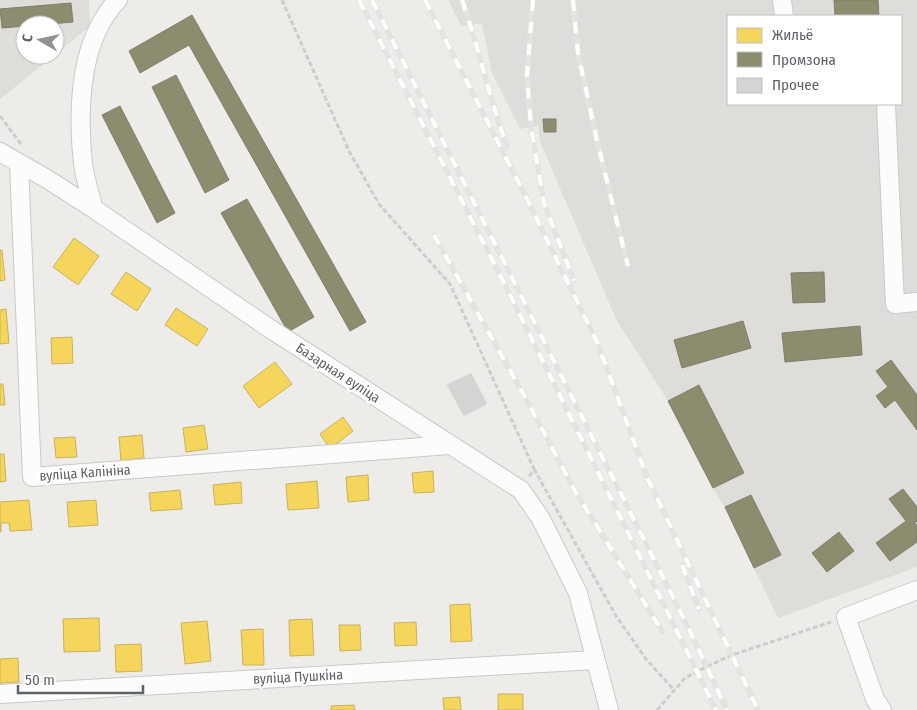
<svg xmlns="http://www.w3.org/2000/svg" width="917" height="710" font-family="'Fira Sans Condensed',sans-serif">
  <rect width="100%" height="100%" fill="#eeece8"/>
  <!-- industrial -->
  <path fill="#dfddd9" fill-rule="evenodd" d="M0 0H89L90 26 55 55V25H25V55H55L0 99Z
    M448 0H917V567L778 618 725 508 713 488 668 401 616 319 540 142 538 126 520 129 492 73 482 23 461 26ZM728 16H901V104H728Z"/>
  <!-- homes -->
  <path fill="#f6d55c" stroke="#c8b25f" d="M74 238 99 256 78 285 53 267Z
    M0 250H2L5 280 0 281Z
    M126 272 151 289 137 311 111 294Z
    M176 308 208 329 197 346 165 325Z
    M6 309 9 343 0 344V310Z
    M72 337 73 363 52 364 51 338Z
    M275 362 292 384 259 408 243 386Z
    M0 384H3L5 405H0Z
    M343 417 353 431 330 449 320 434Z
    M204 425 208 449 186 452 183 428Z
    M142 435 144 458 121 461 119 437Z
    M75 437 77 457 56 458 54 438Z
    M0 454H4L6 481 0 482Z
    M433 471 434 492 414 493 412 473Z
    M368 475 369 500 348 502 346 477Z
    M317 481 319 508 288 510 286 484Z
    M241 482 242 503 215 505 213 485Z
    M180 490 182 509 151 511 149 493Z
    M29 500 32 530 10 531 9 523H1V532H0V502Z
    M96 500 98 525 69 527 67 502Z
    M470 604 472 641 451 642 450 605Z
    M99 618 100 651 64 652 63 619Z
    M312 619 314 655 290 656 289 620Z
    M207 621 211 661 185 664 181 623Z
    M416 622 417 645 395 646 394 623Z
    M339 625H360L361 650 340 651Z
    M263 629 264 665H243L241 630Z
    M141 644 142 671 116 672 115 645Z
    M18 658 19 682 0 683V659Z
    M498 694H523V710H498Z
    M460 697 461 710H444L443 698Z
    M354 705 355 710H331V706Z"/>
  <!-- industry -->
  <path fill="#8c8c6e" stroke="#7e7f6c" d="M834 0H878L879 16H835Z
    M71 3 73 22 2 28 0 9Z
    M192 15 366 322 350 331 189 45 140 73 129 51Z
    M176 75 229 180 205 193 152 87Z
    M120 106 175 213 157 223 102 115Z
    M543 119H556V132H544Z
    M247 199 314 317 288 332 221 213Z
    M824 272 825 302 793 303 791 273Z
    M743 321 751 348 682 368 674 340Z
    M860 326 862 355 785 362 782 333Z
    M891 360 917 395V430L895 400 885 408 876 396 888 387 876 371Z
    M699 385 744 473 713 488 668 401Z
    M903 489 917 507V521L915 523 917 526V542L890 561 876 543 906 521 889 499Z
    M751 495 781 555 754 568 725 507Z
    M839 532 854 551 827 572 812 553Z"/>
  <!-- building -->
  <path fill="#d5d4d2" stroke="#dddbd7" d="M471 373 487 404 464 416 447 385Z"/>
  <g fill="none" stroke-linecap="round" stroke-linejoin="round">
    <!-- minor casing -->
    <g stroke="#c9c9c9" stroke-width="20">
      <path id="minor" d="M782 0 784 16
        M886 104 895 304 917 302
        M0 152 47 179 94 209 272 330 521 490 541 519 578 593 609 710
        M19 164 32 477 449 445
        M94 209C90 194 85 179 83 164 78 116 79 55 106 15 110 9 113 4 118 0
        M0 694 595 660
        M882 710 875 699 846 617 917 590"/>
    </g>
    <!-- path -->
    <path stroke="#c9cfcb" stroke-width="3" stroke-dasharray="5 2.5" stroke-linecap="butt" d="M282 0 349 151 379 204 450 284 534 469 529 477
      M0 116 21 144
      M534 469 616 616 646 659 674 690
      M657 710 685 678 706 667 732 655 831 622"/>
    <!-- minor -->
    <use href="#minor" stroke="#fcfcfc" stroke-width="18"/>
    <!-- rail casing -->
    <g stroke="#e3e3e3" stroke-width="5.5">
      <path id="rail" d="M359 0 501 277 716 710
        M372 0 689 629 727 710
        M425 0 524 193 597 342 647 477 758 710
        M462 0C479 48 489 98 507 146
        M533 0 527 75 531 127 544 203 574 281
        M573 0 578 53 597 141 628 266
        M434 235 526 399 575 491 662 631
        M682 565 699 609"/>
    </g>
    <!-- rail -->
    <use href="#rail" stroke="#fff" stroke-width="4" stroke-dasharray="11" stroke-linecap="butt"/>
  </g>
  <g text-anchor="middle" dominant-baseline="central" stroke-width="5" stroke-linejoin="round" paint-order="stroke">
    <!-- street labels -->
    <g font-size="14" fill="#5d6267" stroke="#fff">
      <text transform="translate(338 373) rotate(33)">Базарная вуліца</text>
      <text transform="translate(85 473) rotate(-4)">вуліца Калініна</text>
      <text transform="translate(298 677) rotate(-3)">вуліца Пушкіна</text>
    </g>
  </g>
  <!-- legend -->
  <rect x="727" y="15" width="175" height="90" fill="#ffffff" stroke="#bec0c2"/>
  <rect x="737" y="28" width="25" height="15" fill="#f6d55c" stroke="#bec0c2"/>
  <text x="772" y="40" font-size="15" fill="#5d6267">Жильё</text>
  <rect x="737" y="52" width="25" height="15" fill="#8c8c6e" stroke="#bec0c2"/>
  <text x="772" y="65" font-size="15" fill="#5d6267">Промзона</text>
  <rect x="737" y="78" width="25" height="15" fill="#d5d4d2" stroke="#bec0c2"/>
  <text x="772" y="90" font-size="15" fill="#5d6267">Прочее</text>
  <!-- north arrow -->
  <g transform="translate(40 40) rotate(279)"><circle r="24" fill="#ffffff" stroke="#bec0c2"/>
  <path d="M0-4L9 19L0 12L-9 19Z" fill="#909294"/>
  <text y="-8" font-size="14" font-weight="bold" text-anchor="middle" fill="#5d6267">С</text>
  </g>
  <!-- scale -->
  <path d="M18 685v8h125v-8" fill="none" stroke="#5d6267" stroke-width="2.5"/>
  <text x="25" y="685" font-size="15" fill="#5d6267" stroke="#ffffff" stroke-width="4" paint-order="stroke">50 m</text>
</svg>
